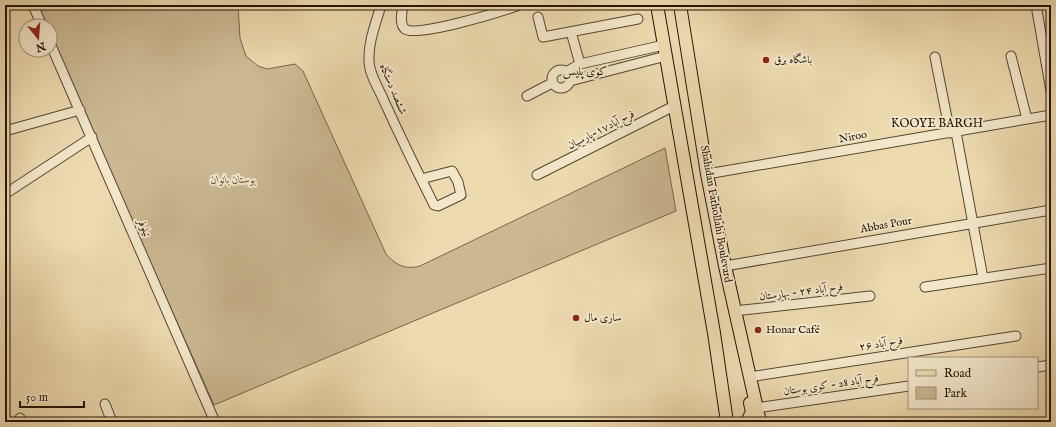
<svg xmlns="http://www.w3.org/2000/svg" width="1056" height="427" font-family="'IM FELL English',Amiri,serif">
  <rect width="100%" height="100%" fill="#eddaaf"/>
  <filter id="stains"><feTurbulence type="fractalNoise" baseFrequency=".005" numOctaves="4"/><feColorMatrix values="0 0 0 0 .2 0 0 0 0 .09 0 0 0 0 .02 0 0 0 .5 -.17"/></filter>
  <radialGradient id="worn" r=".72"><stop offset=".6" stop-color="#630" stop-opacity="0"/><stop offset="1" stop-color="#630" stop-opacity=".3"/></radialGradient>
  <!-- green -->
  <path fill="#cbb892" stroke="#77664c" d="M36 5H238L240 38 246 56 258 66 267 69 295 64 303 71 386 254C396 265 405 270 420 266L665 148 676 211 214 405 50 37V26H45Z"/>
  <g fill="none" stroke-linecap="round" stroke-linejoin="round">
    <!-- minor casing -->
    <g stroke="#564631" stroke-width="11">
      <path id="minor" d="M33 5 42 26
        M381 5C376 23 368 42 369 61 369 74 379 89 384 101 400 136 417 171 434 205L438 206 461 195 458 182 452 171 421 179
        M403 5C402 12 399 24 405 29 416 38 503 11 519 5
        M1036 5 1051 91
        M538 17 543 37 638 19
        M571 32 580 64
        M50 43 215 422
        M1011 56 1027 119
        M935 57 950 133
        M552 79a9 9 0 1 1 18 0a9 9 0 1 1-18 0Z
        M566 72 580 64 664 45
        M570 81 666 56
        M527 96 552 83
        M5 131 80 110
        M956 132 983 278
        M707 174 1051 115
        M537 175 674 106
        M5 194 92 137
        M725 266 1051 210
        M925 287 1051 268
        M734 311 870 296
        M1037 367 1051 365
        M749 377 1016 336
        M105 404 112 422
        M756 408 909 386
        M20 418 21 422"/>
    </g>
    <!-- major casing -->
    <g stroke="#231407" stroke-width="14">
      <path id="major" d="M657 5 714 333 727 422
        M680 5 707 174 725 266 760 422
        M747 422 752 412 750 403"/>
    </g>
    <!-- minor -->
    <use href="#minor" stroke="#f3e7cb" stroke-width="9"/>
    <!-- major -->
    <use href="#major" stroke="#eddaaf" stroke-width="12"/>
  </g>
  <!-- markers -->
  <g fill="#8f2418" stroke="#f3e7cb" stroke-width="1.5">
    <circle cx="766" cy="60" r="4"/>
    <circle cx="576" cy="318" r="4"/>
    <circle cx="758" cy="330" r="4"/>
  </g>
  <g text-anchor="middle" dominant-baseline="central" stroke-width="4" stroke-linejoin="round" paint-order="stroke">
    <!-- poi labels -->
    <g font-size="11" fill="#231407" stroke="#f3e7cb" text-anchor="start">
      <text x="774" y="60">باشگاه برق</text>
      <text x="584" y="318">ساری مال</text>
      <text x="766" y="330">Honar Café</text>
    </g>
    <!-- street labels -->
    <g font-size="11" fill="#231407" stroke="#f3e7cb">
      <text transform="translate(393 89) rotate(67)">ششصد دستگاه</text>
      <text transform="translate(601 130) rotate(-27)">فرح آباد۱۷-پارسیان</text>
      <text transform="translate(853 137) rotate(-10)">Niroo</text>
      <text transform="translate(716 214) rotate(80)">Shahidan Fathollahi Boulevard</text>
      <text transform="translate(886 225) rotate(-10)">Abbas Pour</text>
      <text transform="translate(144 228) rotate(67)">نیلوفر</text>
      <text transform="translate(801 292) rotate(-7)">فرح آباد ۲۴ - بهارستان</text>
      <text transform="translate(881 344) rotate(-9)">فرح آباد ۲۶</text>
      <text transform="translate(831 385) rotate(-8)">فرح آباد 28 - کوی بوستان</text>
    </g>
    <!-- park labels -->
    <g font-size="11" font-style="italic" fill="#5e4d38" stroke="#f3e7cb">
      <text x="233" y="180">بوستان بانوان</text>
    </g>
    <!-- neighbourhood labels -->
    <g font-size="12" fill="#231407" stroke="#f3e7cb">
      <text x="585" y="71">کوی پلیس</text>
      <text x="937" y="123">KOOYE BARGH</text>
    </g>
  </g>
  <!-- margin -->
  <rect width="1056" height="427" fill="none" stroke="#eddaaf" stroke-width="20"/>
  <rect x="6" y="6" width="1044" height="415" fill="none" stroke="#231407" stroke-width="2"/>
  <rect x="10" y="10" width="1036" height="407" fill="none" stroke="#231407"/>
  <!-- legend -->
  <rect x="908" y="357" width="130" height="52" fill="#f3e7cb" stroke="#a0937d"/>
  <rect x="916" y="370" width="20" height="6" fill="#eddaaf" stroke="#a0937d"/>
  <text x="944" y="377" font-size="12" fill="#231407">Road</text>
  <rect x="916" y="387" width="20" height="12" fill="#cbb892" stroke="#a0937d"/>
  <text x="944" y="397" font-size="12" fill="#231407">Park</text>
  <!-- north arrow -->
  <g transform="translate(38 38) rotate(163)"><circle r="19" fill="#f3e7cb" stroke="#a0937d"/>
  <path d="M0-3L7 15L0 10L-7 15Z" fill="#8f2418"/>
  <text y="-6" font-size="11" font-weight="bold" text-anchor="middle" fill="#231407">N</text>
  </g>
  <!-- scale -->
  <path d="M20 401v6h64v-6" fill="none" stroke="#231407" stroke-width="2"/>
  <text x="26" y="401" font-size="12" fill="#231407" stroke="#f3e7cb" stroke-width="3" paint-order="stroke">50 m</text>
  <rect width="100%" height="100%" filter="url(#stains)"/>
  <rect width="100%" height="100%" fill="url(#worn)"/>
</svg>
